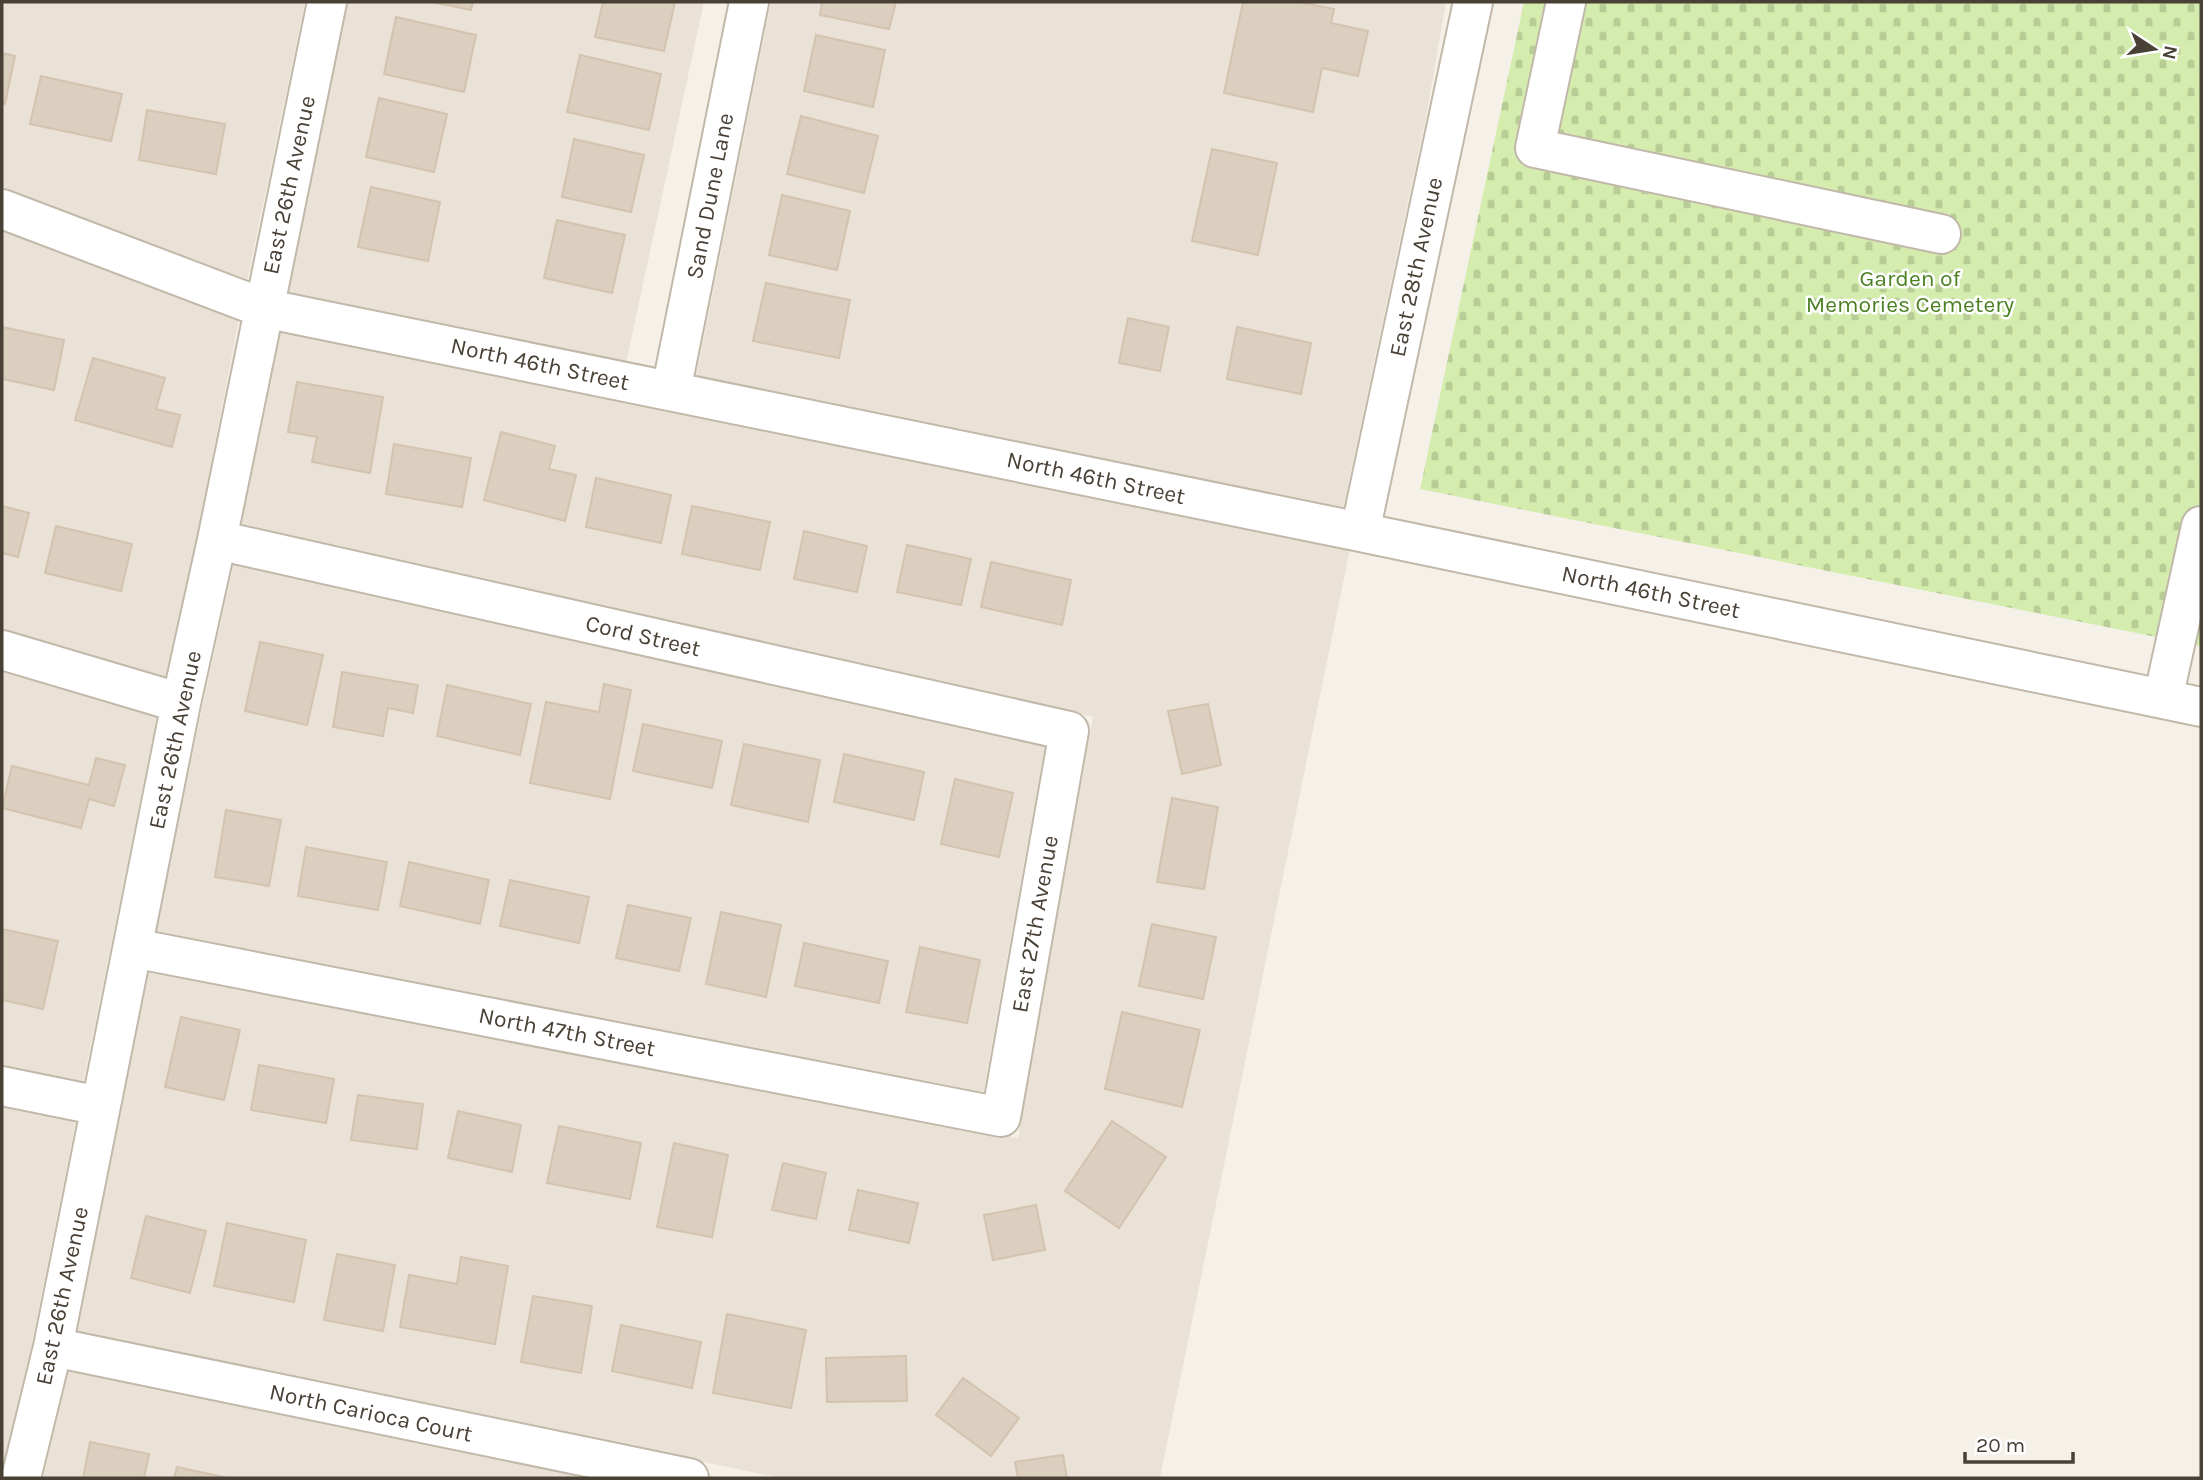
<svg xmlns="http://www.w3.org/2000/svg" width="2203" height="1480" font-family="Karla,sans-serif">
  <defs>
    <pattern id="cemetery-stones" width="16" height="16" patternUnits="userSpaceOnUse" patternTransform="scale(1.75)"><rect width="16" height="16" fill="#d4edae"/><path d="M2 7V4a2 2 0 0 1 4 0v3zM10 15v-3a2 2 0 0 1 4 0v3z" fill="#b8cc96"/></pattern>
  </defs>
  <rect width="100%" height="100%" fill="#f5f1e8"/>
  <!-- residential -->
  <path fill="#eae2d6" d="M2 2H305L247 282 2 189Z
    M348 2H704L626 363 288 294Z
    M771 2H1446L1427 112 1343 509 696 377Z
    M2 230 239 319 197 536 165 678 2 631Z
    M281 330 1350 549 1160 1478H781L77 1333 149 971 1018 1138 1093 717 241 526Z
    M234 563 1045 745 983 1094 156 934 202 708Z
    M2 670 157 715 83 1084 2 1067Z
    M2 1105 76 1120 32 1343 2 1469Z
    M69 1370 596 1478H43Z"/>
  <!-- cemetery -->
  <path fill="url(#cemetery-stones)" d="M1524 2H2201V646L1420 489Z"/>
  <!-- building -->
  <path fill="#dbcfbf" stroke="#d3c3af" stroke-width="2" d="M432 2H473L471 10Z
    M603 2H675L664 51 595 37Z
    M822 2H896L889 29 820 15Z
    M1243 2H1299L1334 9 1331 23 1368 31 1358 76 1322 68 1313 112 1224 93Z
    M396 17 476 35 464 92 384 74Z
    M816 35 885 50 873 107 804 91Z
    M2 53 15 56 5 104 2 103Z
    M580 55 661 74 649 130 567 112Z
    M41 76 122 94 111 141 30 124Z
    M379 98 447 114 434 172 366 157Z
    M147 110 225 124 216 174 139 160Z
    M801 116 878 136 864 193 787 174Z
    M574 139 644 155 631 212 562 197Z
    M1212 149 1277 163 1258 255 1192 241Z
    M371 187 440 202 428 261 358 247Z
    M782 195 850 211 837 270 769 255Z
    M557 220 625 235 612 293 544 278Z
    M766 283 850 300 839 358 753 341Z
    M1128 318 1169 327 1160 371 1119 363Z
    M2 327 64 340 54 390 2 379Z
    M1237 327 1311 343 1301 394 1227 379Z
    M93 358 165 378 156 409 180 415 172 447 75 420Z
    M297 382 383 397 370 473 312 462 317 437 288 432Z
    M501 432 555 446 549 469 576 475 565 521 484 500Z
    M394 444 471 458 462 507 386 494Z
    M596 478 671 495 661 543 586 527Z
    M2 506 29 513 18 557 2 553Z
    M692 506 770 522 760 570 682 554Z
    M56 526 132 544 121 591 45 573Z
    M804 531 867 546 857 592 794 579Z
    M907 545 971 559 961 605 897 592Z
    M991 562 1071 580 1062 625 981 607Z
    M260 642 323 655 307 725 245 711Z
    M342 672 418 685 413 713 388 708 383 736 333 727Z
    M604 684 631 690 610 799 530 783 546 702 599 712Z
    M447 685 531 704 520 755 437 736Z
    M1208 704 1221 765 1182 774 1168 711Z
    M643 724 722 741 712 788 633 771Z
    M744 744 820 760 808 822 731 805Z
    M844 754 924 772 914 820 834 802Z
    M96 758 125 765 114 806 89 799 81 828 2 808 12 766 89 785Z
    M955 779 1013 793 999 857 941 844Z
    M1172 798 1218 807 1204 889 1157 882Z
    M226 810 281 820 269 886 215 877Z
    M306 847 387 862 378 910 298 896Z
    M409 862 489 880 480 924 400 906Z
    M510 880 589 897 579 943 500 926Z
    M628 905 691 918 679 971 616 958Z
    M721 912 781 925 766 997 706 984Z
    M1152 924 1216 937 1203 999 1139 986Z
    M2 929 58 941 43 1009 2 1000Z
    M804 943 888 961 879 1003 795 986Z
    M920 947 980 960 967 1023 906 1012Z
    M1122 1012 1200 1030 1182 1107 1105 1089Z
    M181 1017 240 1030 224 1100 165 1087Z
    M259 1065 334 1079 326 1123 251 1110Z
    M358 1095 423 1104 417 1149 351 1140Z
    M458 1111 521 1125 512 1172 448 1158Z
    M1112 1121 1166 1157 1119 1228 1065 1191Z
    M559 1126 641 1143 630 1199 547 1183Z
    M674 1143 728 1155 712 1237 657 1227Z
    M783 1163 826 1173 816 1219 772 1210Z
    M858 1190 918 1203 909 1243 849 1230Z
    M1036 1205 1045 1250 993 1260 984 1215Z
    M146 1216 206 1231 190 1293 131 1278Z
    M227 1223 306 1240 294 1302 214 1286Z
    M337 1254 395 1265 383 1331 324 1320Z
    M461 1257 508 1266 495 1344 400 1327 409 1275 457 1284Z
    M533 1296 592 1306 581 1373 521 1362Z
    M727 1314 806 1330 791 1408 713 1393Z
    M621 1325 701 1342 692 1388 612 1371Z
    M906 1356 907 1401 827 1402 826 1358Z
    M963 1378 1019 1418 991 1456 936 1415Z
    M90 1442 149 1454 144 1478H83Z
    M1063 1455 1067 1478H1018L1015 1462Z
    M177 1467 228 1478H174Z"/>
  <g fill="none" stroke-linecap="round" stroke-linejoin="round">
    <!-- minor casing -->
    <g stroke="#c2b8aa" stroke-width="42">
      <path id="minor" d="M1566 2 1535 148 1941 234
        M2 209 263 308 1360 532 2201 707
        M671 391 749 2
        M1360 532 1473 2
        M2 650 181 703
        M2163 699 2201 526
        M133 948 1001 1117 1069 731 217 540
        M2 1086 100 1106
        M53 1347 689 1478
        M21 1478 53 1347 181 703 217 540 327 2"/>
    </g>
    <!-- minor -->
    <use href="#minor" stroke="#fff" stroke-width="38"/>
  </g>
  <g text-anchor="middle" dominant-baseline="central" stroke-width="5" stroke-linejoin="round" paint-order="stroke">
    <!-- street labels -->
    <g font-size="23" fill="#4a4136" stroke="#fff">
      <text transform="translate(289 185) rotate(-78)">East 26th Avenue</text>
      <text transform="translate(710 196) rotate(-79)">Sand Dune Lane</text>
      <text transform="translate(1416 267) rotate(-78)">East 28th Avenue</text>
      <text transform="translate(540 364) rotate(12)">North 46th Street</text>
      <text transform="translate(1096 478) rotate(12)">North 46th Street</text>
      <text transform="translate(1651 592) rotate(12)">North 46th Street</text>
      <text transform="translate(643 636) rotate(13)">Cord Street</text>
      <text transform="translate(175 740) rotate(-78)">East 26th Avenue</text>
      <text transform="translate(1035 924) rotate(-80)">East 27th Avenue</text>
      <text transform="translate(567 1032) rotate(11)">North 47th Street</text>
      <text transform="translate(62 1296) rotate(-78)">East 26th Avenue</text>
      <text transform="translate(371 1413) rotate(12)">North Carioca Court</text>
    </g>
    <!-- park labels -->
    <g font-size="23" fill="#4c8123" stroke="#fff">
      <text x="1910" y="278">Garden of<tspan x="1910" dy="26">Memories Cemetery</tspan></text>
    </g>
  </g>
  <!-- border -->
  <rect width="2203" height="1480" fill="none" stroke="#4a4136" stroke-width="7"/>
  <!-- north arrow -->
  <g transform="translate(2154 49) rotate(102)" stroke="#ffffff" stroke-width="5" paint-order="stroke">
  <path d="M0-5L12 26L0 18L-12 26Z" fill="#4a4136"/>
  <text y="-10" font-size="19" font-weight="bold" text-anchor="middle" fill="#4a4136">N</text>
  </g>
  <!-- scale -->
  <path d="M1965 1452v10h108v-10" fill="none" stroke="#4a4136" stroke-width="3.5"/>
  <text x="1976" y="1452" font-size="21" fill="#4a4136" stroke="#ffffff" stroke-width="5" paint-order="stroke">20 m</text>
</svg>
